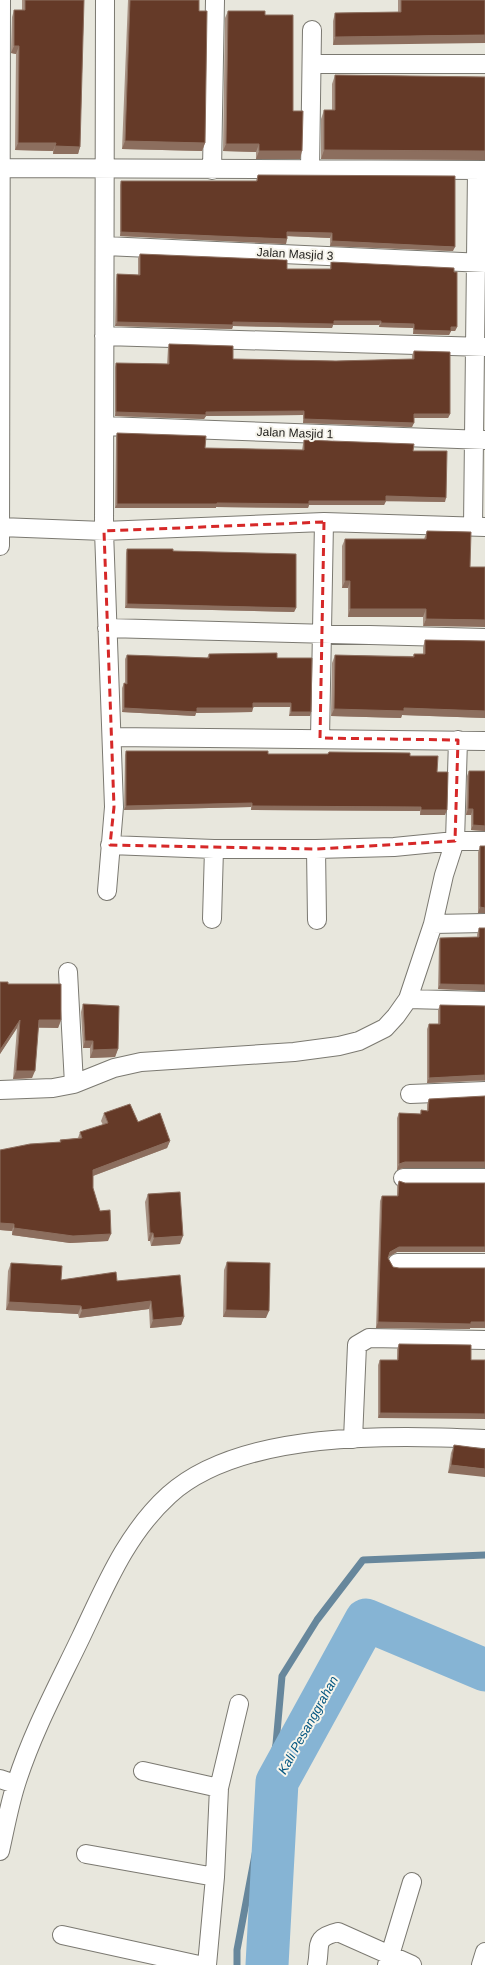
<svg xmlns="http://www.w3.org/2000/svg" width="485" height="1965" font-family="Arial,sans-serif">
  <rect width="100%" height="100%" fill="#e8e7dd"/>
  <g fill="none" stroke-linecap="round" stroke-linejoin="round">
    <!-- stream -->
    <path stroke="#67879c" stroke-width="7" d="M237 1965V1950L276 1744 282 1676 317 1620 363 1560 485 1555"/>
    <!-- river -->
    <path stroke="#86b4d4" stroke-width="43" d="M267 1965 277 1782 366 1620 485 1670"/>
    <!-- street casing -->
    <g stroke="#7b7971" stroke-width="20">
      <path id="street" d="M105 0 104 531 114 807 107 891
        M313 64H485
        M0 168 485 170
        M212 170 215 0
        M310 170 312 30
        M105 246 485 263
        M104 336 485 347
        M105 426 485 440
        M0 527 104 531 324 522 485 527
        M473 527 477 170
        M0 546 1 0
        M107 628 485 638
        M112 737 485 741
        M320 738 324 522
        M110 845 214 849H316L394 847 455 841H485
        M316 849 317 920
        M212 919 214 849
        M433 924 485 923
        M68 972 74 1084
        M408 999 485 1001
        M0 1090 53 1088 74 1084 114 1068 141 1062 294 1052 339 1046 359 1041 385 1028 396 1016 408 999 433 924 444 875 455 841 458 740
        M410 1094 485 1091
        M403 1178H485
        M397 1263H485
        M353 1439 357 1345 369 1338 485 1340
        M143 1771 219 1788
        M0 1779 15 1784
        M0 1851C5 1829 9 1806 16 1784 32 1733 58 1685 81 1637 105 1587 126 1534 169 1495 241 1430 392 1435 485 1439
        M86 1854 215 1877
        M62 1935 199 1965
        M207 1965 215 1877 219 1788 239 1704
        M317 1965C321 1945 313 1938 338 1932L412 1965
        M387 1965 412 1882
        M481 1965 485 1952"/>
    </g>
    <!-- street -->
    <use href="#street" stroke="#fff" stroke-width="18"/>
  </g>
  <!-- wall -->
  <path fill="#a69082" d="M22 0H84L80 147 78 154H53V151L15 150 16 54 11 53 12 17 14 10H22Z
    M128 0H199V11L205 143 202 151 122 149Z
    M398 0H485L333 45V21L335 13 398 12Z
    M228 11 265 15 293 111 300 159H256V152L223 151 225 18Z
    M335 75 485 77V160L321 159V119L324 110H332V84Z
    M258 175 453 251 330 246V238L287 236 286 244 120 236V185L121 181H256Z
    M140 254 287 269H330V267L331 262 457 327 455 331H451L449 335 413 334V328L379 327V325H333L332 328 233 326 232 329 115 326 116 279 117 274 138 275V258Z
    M169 344 233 359 336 361 412 359V355L414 351 450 414 448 418H414L412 427 303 423V415L206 416 204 419 115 416V367L116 363 167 364 168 348Z
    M117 433 205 448 302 450 303 444 304 440 413 451 445 502 386 501 384 505H309L308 508 216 507V508H115L116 437Z
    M427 531 471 532 423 626V617H348V588H342V546L345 539H424Z
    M127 549 173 551 296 608 294 612 125 608 126 553Z
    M425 640 485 641V718L402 715 401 718 331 716 332 663 335 655 413 656 414 654H423V647Z
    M209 654 277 658 311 712 310 716H289L290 707H253L252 712 196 713 195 716 122 712V688L124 683 125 684V659L127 655 207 658Z
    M126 751 268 754H328L329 752 410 756 437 772 445 815H420V811L251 810V807L124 810 125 755Z
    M469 771 485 831 471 830V815H466L467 776Z
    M480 846H485V913H478V852Z
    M479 928 485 991 438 989 439 943 440 938 477 937V934Z
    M0 982 8 984 61 1020 58 1028H38L32 1078 13 1079 17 1028 0 1054Z
    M83 1004 118 1049 115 1057 90 1058V1048H83L81 1012Z
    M440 1005 485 1006V1081L427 1083V1029L429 1024H438V1010Z
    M429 1099 485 1168H403L397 1170V1118L399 1113 420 1114 421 1110 427 1111V1104Z
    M104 1113 138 1122 170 1141 167 1148 93 1176V1188L108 1241 70 1243 12 1235V1231L0 1230V1150L60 1142V1140L78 1138 80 1132 103 1125 101 1121Z
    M399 1181 405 1183 485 1252H397L389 1257 388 1258 393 1267 485 1328H470V1329L376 1328 380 1201 382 1196H397V1186Z
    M148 1194 180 1244 151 1246 150 1241H148L145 1202Z
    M227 1262 266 1318 223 1317 224 1270Z
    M11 1263 61 1280 117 1281 184 1317 181 1325 150 1328 149 1309 79 1318 78 1314 6 1310 8 1271Z
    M399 1344 471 1360 378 1418V1365L380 1360H397V1349Z
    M454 1445 485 1449 448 1473 451 1453Z"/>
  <!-- shaded-wall -->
  <path fill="#8c6e5e" d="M485 35V43L333 45 335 37Z
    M14 46H19L16 54 11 53Z
    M125 141 205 143 202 151 122 149Z
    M18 143H56L53 151 15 150Z
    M226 144H259L256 152 223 151Z
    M55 146 80 147 78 154H53Z
    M324 150 485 151V160L321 159Z
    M259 151H302L300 159H256Z
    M121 232 287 239 286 244 120 236Z
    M287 232 332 233 330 238 286 236Z
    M332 241 455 247 453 251 330 246Z
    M381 321 379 325H333L332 328 233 326 232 329 115 326 117 322Z
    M381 323 414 324 413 328 379 327Z
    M451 327H457L455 331H449Z
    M414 330 451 331 449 335 413 334Z
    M304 411 303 415 206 416 204 419 115 416 116 412H206Z
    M414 414H450L448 418H413Z
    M304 419 414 423 412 427 303 423Z
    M386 496 446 498 445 502 384 501Z
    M309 501H386L384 505H309L308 508 216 507V508H115L117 504Z
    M345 581H350L348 588H342Z
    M127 604 296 608 294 612 125 608Z
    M350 609H426L423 617H348Z
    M426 619 485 620V627L423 626Z
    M253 703H291L290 707H252Z
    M124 708H253L252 712 196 713 195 716 122 712Z
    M404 708 485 711V718L402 715 401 718 331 716 334 709Z
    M291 712H311L310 716H289Z
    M252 803 251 807 124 810 126 806Z
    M252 806 421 807 420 811 251 810Z
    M468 809H473L471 815H466Z
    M421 810H447L445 815H420Z
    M473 825 485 826V831L471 830Z
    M480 907 485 908V913H478Z
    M440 984 485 985V991L438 989Z
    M20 1020 17 1028 0 1054V1050Z
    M39 1020H61L58 1028 36 1027Z
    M85 1041H93L90 1048H83Z
    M118 1049 115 1057 90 1058 93 1050Z
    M16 1071H35L32 1078 13 1079Z
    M485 1075V1080L427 1083 429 1078Z
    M170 1141 167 1148 90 1177 93 1170Z
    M405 1162H485V1168H403L397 1170 399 1164Z
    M0 1223 14 1224 12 1231 0 1230Z
    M14 1228 111 1234 108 1241 70 1243 12 1235Z
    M150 1233H153L150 1241H148Z
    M183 1236 180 1244 151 1246 154 1238Z
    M399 1247H485V1252H397L388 1257 390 1252Z
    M151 1301 149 1309 79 1318 82 1310Z
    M9 1302 81 1306 78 1314 6 1310Z
    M226 1310 269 1311 266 1318 223 1317Z
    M184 1317 181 1325 150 1328 153 1320Z
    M378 1322H485V1328H470V1329L376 1328Z
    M380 1413 485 1414V1419L378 1418Z
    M451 1465 485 1469V1477L448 1473Z"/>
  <!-- building -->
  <path fill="#653a28" stroke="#8c6e5e" d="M25 0H84L80 147 55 146 56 143H18L19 46H14V10H25Z
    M130 0H199V11H207L205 143 125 141Z
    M401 0H485V35L335 37V13L401 12Z
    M228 11H265V15H293V111H303L302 151H259V144H226Z
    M335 75 485 77V151L324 150V110H335Z
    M258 175 455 176V247L332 241V233L287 232V239L121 232V181H257Z
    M140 254 287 260V269H331V262L454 268V272H457V327H451V331L414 330V324L381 323V321H334V324L233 322V325L117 322V274L140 275Z
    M169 344 233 346V359L336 361 414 359V351L450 352V414H414V423L304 419V411L206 412V415L116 412V363L169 364Z
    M117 433 206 436 205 448 304 450V440L414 444 413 451H447L446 498 386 496V501H309V504L217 503V504H117Z
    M427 531 471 532 470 567H485V620L426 619V609H350V581H345V539H426Z
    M127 549H173V551L296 554V608L127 604Z
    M425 640 485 641V711L404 708V711L334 709 335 655 414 657V654H425Z
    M277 653V658H312L311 712H291V703H253V708H197V712L124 708V683L127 684V655L209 658V654Z
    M126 751H268V754H328L329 752 410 753V756H438L437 772H448L447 810H421V807L252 806V803L126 806Z
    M469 771H485V826L473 825V809H468Z
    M480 846H485V908L480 907Z
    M479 928H485V985L440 984V938L479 937Z
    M0 982H8V984H61V1020H39L35 1071H16L20 1020 0 1050Z
    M83 1004 119 1006 118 1049 93 1050V1041H85Z
    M440 1005 485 1006V1075L429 1078V1024H440Z
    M485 1096V1162H405L399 1164V1113L421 1114V1110L428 1111 429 1099Z
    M130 1104 138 1122 160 1113 170 1141 93 1170V1188L100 1211 110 1210 111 1234 73 1236 14 1228V1224L0 1223V1150L30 1144 61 1142 60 1140 82 1138 80 1132 108 1123 104 1113Z
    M399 1181 405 1183H485V1247H399L390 1252 388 1258 393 1267 399 1268H485V1322H471V1324L378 1322 382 1196H398Z
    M180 1192 183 1236 154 1238 153 1233H150L148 1194Z
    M227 1262 270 1263 269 1311 226 1310Z
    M11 1263 62 1266 61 1280 116 1272 117 1281 180 1275 184 1317 153 1320 151 1301 82 1310 81 1306 9 1302Z
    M399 1344 471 1345V1360H485V1414L380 1413V1360H398Z
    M454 1445 485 1449V1469L451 1465Z"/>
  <!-- marked area -->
  <path fill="none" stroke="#d62828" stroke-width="3" stroke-dasharray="8 5" stroke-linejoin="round" d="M324 522 320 738 458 740 455 841 316 849 110 845 114 807 104 531Z"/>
  <g text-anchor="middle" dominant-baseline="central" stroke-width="4" stroke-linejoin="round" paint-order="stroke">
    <!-- street labels -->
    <g font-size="12" fill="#1e1d1a" stroke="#f6f4eb">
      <text transform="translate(295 254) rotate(3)">Jalan Masjid 3</text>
      <text transform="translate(295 433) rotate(2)">Jalan Masjid 1</text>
    </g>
    <!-- water labels -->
    <g font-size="13" font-style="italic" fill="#045781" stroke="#f6f4eb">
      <text transform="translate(308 1725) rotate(-61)">Kali Pesanggrahan</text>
    </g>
  </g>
</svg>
